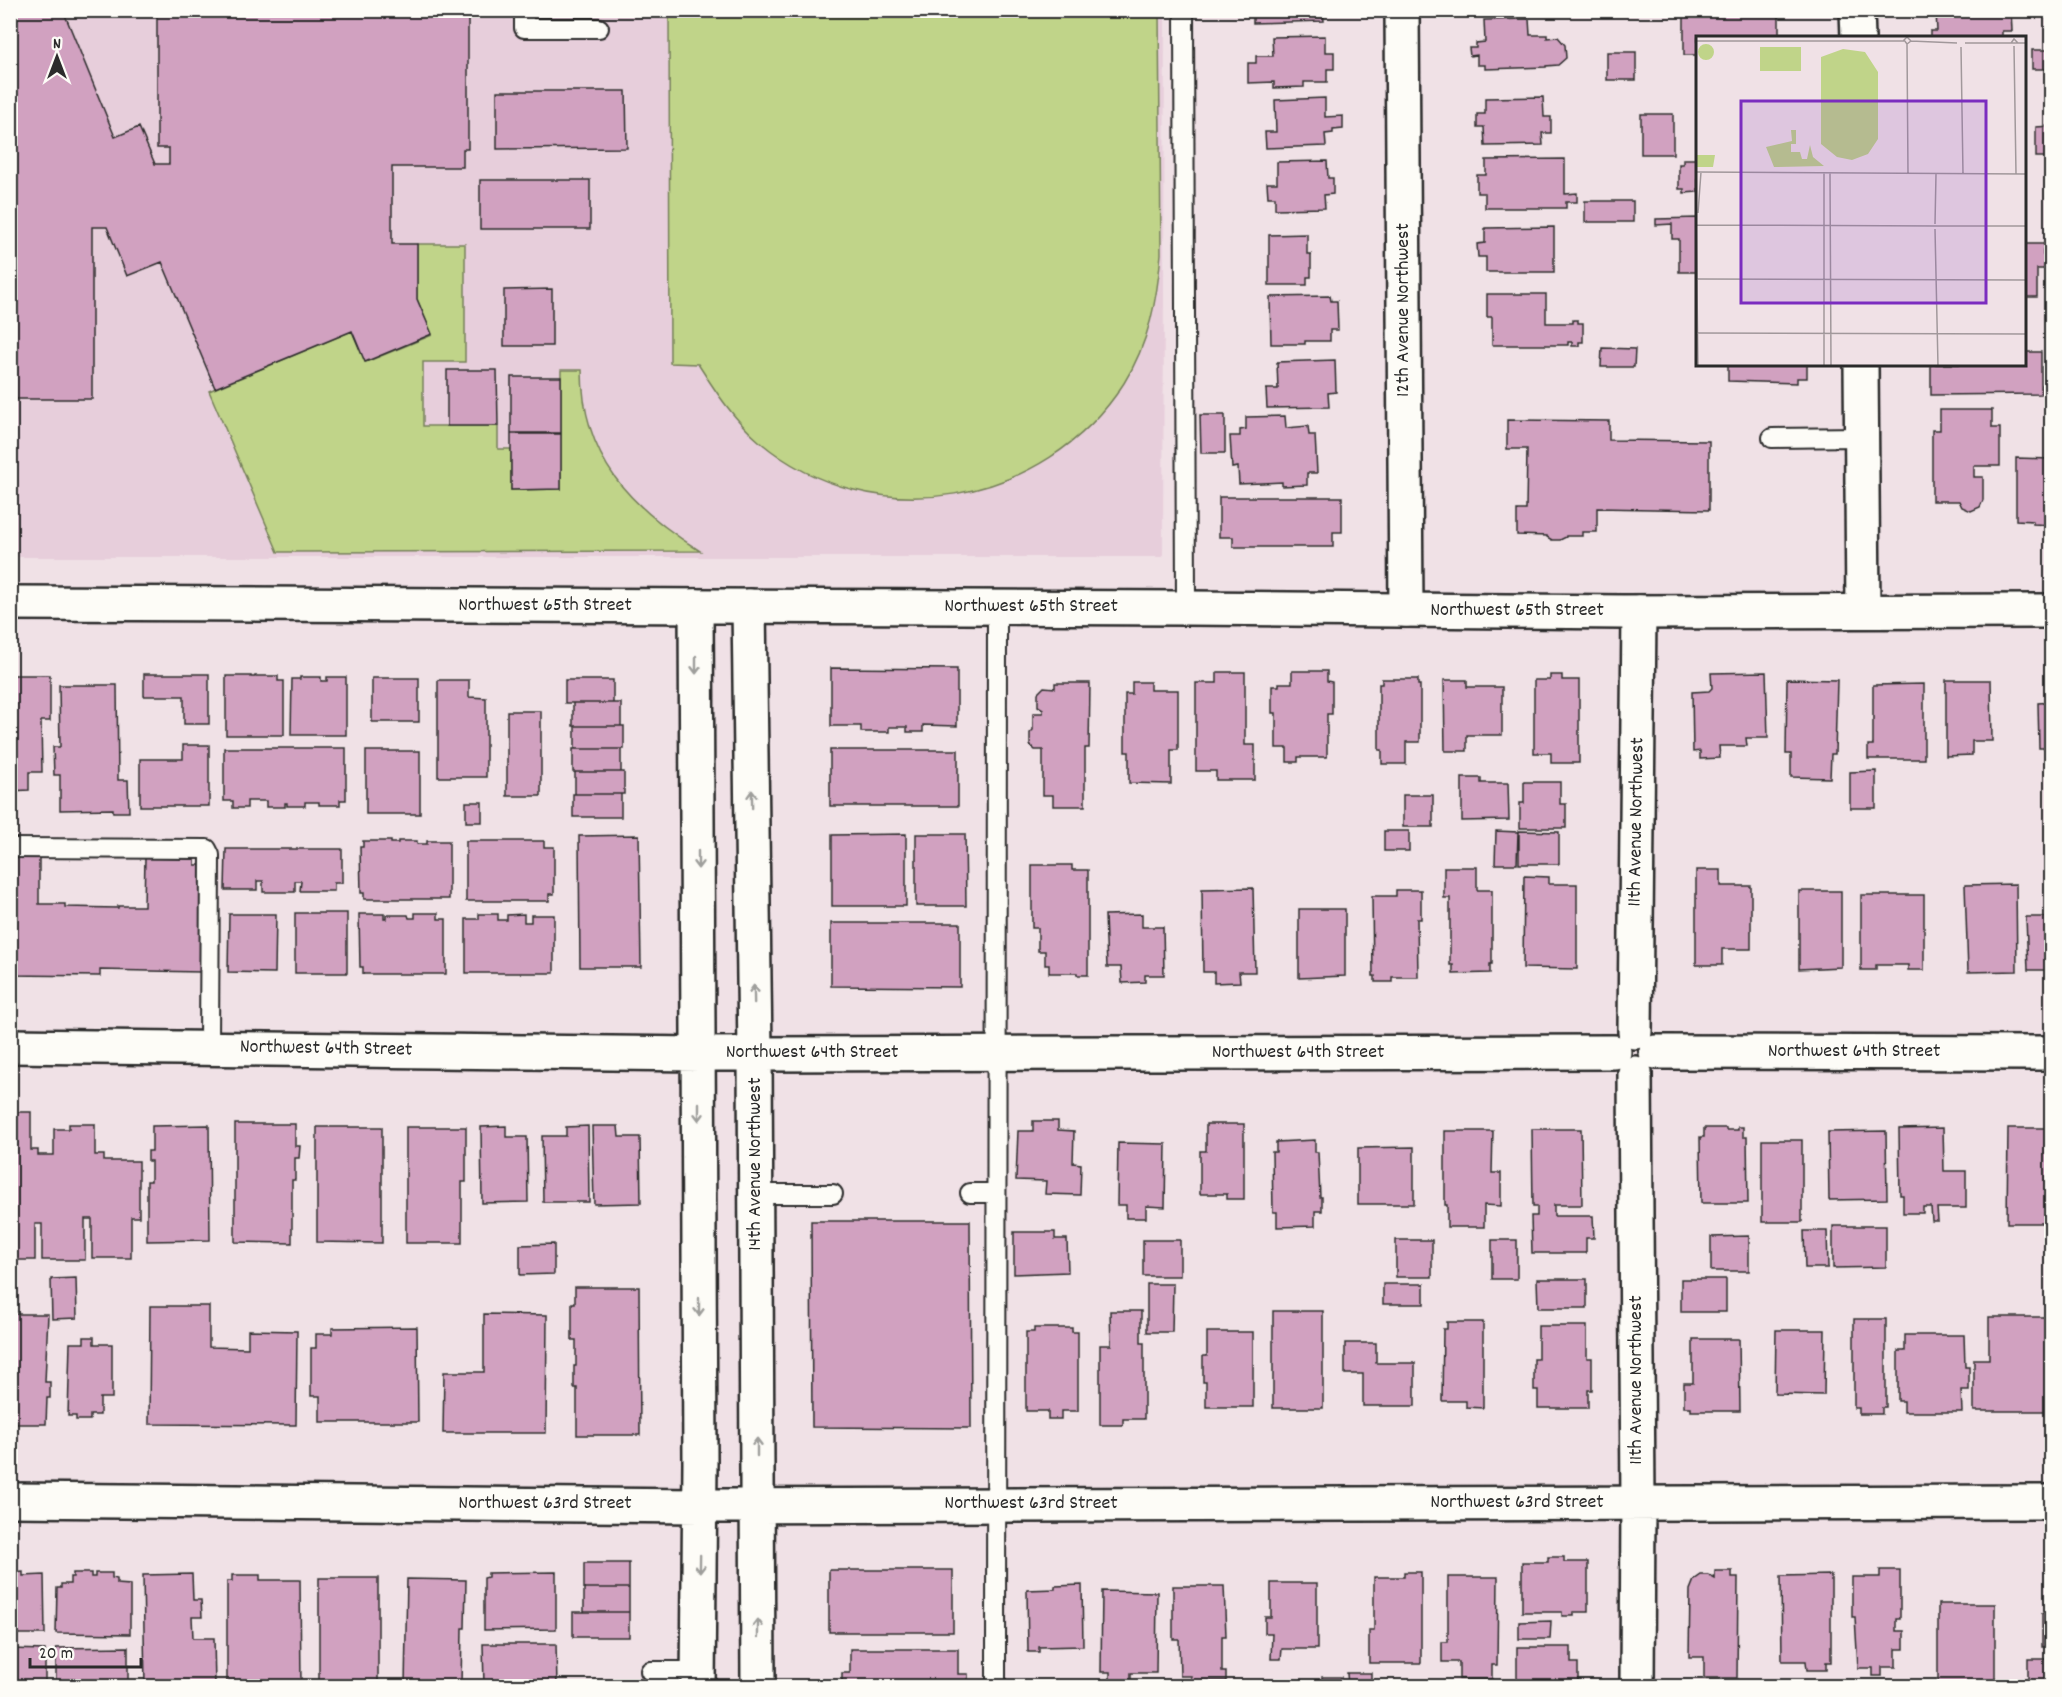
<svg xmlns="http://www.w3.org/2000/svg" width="2062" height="1697" font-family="Dekko,sans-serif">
  <rect width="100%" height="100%" fill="#f0e1e6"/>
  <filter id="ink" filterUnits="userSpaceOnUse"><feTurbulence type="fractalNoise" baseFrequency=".0167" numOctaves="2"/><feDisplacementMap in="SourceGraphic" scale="12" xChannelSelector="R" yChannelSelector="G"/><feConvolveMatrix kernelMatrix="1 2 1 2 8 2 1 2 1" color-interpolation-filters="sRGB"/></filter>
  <g filter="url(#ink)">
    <!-- built -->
    <path fill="#e7cedb" d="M11 11H1165L1163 557H11Z"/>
    <!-- green -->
    <path fill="#c0d489" stroke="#76805a" stroke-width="1.5" d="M669 11H1159L1161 254C1157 300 1149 343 1124 383 1046 506 872 536 760 442 734 420 716 392 698 364L670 363Z
      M417 244H465V362H423V426H498V449H511V490L561 489V370H582C582 458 630 507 700 551L278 552 209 391 352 331 366 362 432 335 417 299Z"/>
    <!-- building -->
    <path fill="#d1a1c0" stroke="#2b2b2b" stroke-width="1.5" d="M10 10H63L115 137 139 127 155 164H169V148H157V10H468V149H463V167H392V244H417V299L432 334 365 362 352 331 215 388 162 262 127 276 107 227H92V399H10Z
      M1253 10H1323L1324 21 1253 23Z
      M1684 10H1771V15H1779V38H1698V55H1684Z
      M2011 10 2012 31H2002V38H1930V31H1937L1936 11Z
      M1529 19 1530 35H1547V38L1558 37 1565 45 1566 58 1558 65 1546 66V67L1485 69V65H1477V55L1470 56 1469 48H1476V43L1485 42 1484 20Z
      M1325 36V52H1334V69H1327V82H1304V87L1274 88V82L1248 83V63H1256V56H1273L1272 37Z
      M2032 50H2052V69H2032Z
      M1607 52H1636V80H1607Z
      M497 91H626L627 148 497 149Z
      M1543 97 1544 117H1551V133H1542L1543 145 1485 146 1484 127H1477V114H1485V98Z
      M1325 98V117L1343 116V129L1333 130V133L1325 134 1326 146 1266 148 1265 132H1276L1275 100Z
      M1641 114H1673V154H1641Z
      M2052 126V157H2036V127Z
      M1565 159V194L1577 193V202H1566V208H1485V193H1477V175H1486V160Z
      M1683 159H1698V192L1684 193V189H1679V164H1683Z
      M1327 161 1328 178H1333V194L1324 195 1325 208 1275 209V197H1268L1267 183H1277V162Z
      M480 180H590V229H480Z
      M1585 201H1633V222H1585Z
      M1698 218V272H1679V239H1672V224L1656 225V219Z
      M1554 227V272H1486V257H1478L1477 244 1485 243V228Z
      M1307 234V254H1311V277H1307V285H1269V235Z
      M2024 244H2052V250H2043V255H2046V269H2037V297H2024Z
      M552 289V346H504V290Z
      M1487 294H1546V323H1573V320H1578V323H1583V342H1579V346H1572V342H1568V345H1492V317H1487Z
      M1330 296 1331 301H1337L1338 330H1330V341H1305V344H1271L1270 297Z
      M1602 348 1635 349 1634 367H1601Z
      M2024 352H2041V394L1931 395V364H2024Z
      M1335 360 1336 392 1328 393 1329 407 1267 408 1266 389H1278L1277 362Z
      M1728 364H1807V378H1797V383L1728 381Z
      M447 370H497L498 426H447Z
      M511 377H561V433H511Z
      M1940 410H1992V428H2000V466H1974V477H1983V500L1980 507 1971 511 1962 507 1959 501H1932V430H1940Z
      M1200 415H1225V453H1201Z
      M1285 416 1286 428 1308 426 1309 435H1315L1317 473H1307V485L1282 486V482L1239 484 1238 467 1232 468 1230 436H1240V430L1246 429V417Z
      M1507 420 1609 421V440L1709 441V510L1597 508V532H1582V536H1566V537L1560 540H1552L1547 537V536L1517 535V510H1526L1527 449H1507Z
      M511 434H561V489L511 490Z
      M2016 458 2052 459V525L2033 524V521L2016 520Z
      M1219 497H1342V532H1333V547H1233V537H1219Z
      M831 668 957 669V726L923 725V732H907V727H889V732H861V726H831Z
      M1292 671H1327V681L1332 682V714H1327V757H1298V762H1287V748H1276V713H1272V686H1279V683H1292Z
      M1217 672H1245V745H1255V780H1216V771H1196V683H1217Z
      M1766 672 1768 738H1746L1747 746H1719L1720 758 1700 759V751L1693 752 1692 692 1709 691 1712 688 1711 673Z
      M144 674H209V724H184V696H144Z
      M10 675H50V721H41L42 772H29V790L10 791Z
      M1550 675H1562V680H1579V763H1551V753H1534V680H1550Z
      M226 676H251V677H255V676H278V681H284V735H226Z
      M300 677H321V681H327V677H346V735H291L292 679H300Z
      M372 678H419V722H372Z
      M1382 679H1418V685H1420V742H1406V764H1382V750H1379V684H1382Z
      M1787 679 1837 680 1835 754H1831L1830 778 1791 777V754H1786Z
      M438 680H469V697L486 698V777H438Z
      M565 680H613V703H565Z
      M1444 680H1467V687H1502V735H1467V751H1445Z
      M1946 680H1991L1992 741H1972V755L1946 756Z
      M1132 682H1150V690H1178V750H1171V784L1129 783V752H1125V694H1132Z
      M1055 683H1090L1089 748H1085V806H1053V795H1043V750H1035L1030 745V733L1033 730V713H1043V709L1038 706V693L1044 687 1055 688Z
      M1924 684V759H1868V745H1873V685Z
      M59 685H117L118 780H128L129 812H113V809L60 810V775H54L53 747H60Z
      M2052 702V748H2039L2038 703Z
      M573 703H621V726H573Z
      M507 711H541V796H507Z
      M575 726H624V749H575Z
      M183 745H209V806H140V759H183Z
      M224 748H346V800H340V805H319V802H305V806H287V803H285V807H266V801H247V808H233V801H224Z
      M573 749H621V772H573Z
      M830 750H958V806H830Z
      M366 751H420V814H366Z
      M1876 771V808H1850V772Z
      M575 772H624V794H575Z
      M1462 778H1481V783H1508L1509 820 1462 821Z
      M1524 782H1560V804H1566V828H1520V803H1524Z
      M573 794H621V817H573Z
      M1403 795H1433V827H1403Z
      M466 802H482V822H466Z
      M1384 831H1409V851H1384Z
      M1496 831 1518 832 1517 864H1495Z
      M1519 831 1559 832V864H1519Z
      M906 834V906H832V835Z
      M916 834H965L966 906H916Z
      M639 835 641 967H580L579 836Z
      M363 841H391V843H398V841H417V844H427V841H449V899H364V893H361L360 847H363Z
      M466 841H544V847H554V894H549V901H466Z
      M226 849H342V883H334V891H300L301 881H295V892H263V881H257V890H225Z
      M10 858H39V904H65V907L118 908V906H144L145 858 195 859V865H202L201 972 100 970V976L10 975Z
      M1032 865H1072V870H1088V975H1077V973H1049V965H1045V951H1038V928H1032Z
      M1444 867H1477V890H1492V964H1490V973L1453 974V965H1450V898H1444Z
      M1696 870H1721V886H1751V949H1722V965H1696Z
      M1524 876 1549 877V884H1577V969L1523 968Z
      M2016 884 2017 971 1968 972 1965 885Z
      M1253 888 1255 972H1239L1240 982 1214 983V972H1203L1202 889Z
      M1396 890H1421V919H1417L1418 977H1392V982H1375V976H1373L1372 896H1396Z
      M1799 891H1841V967L1799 969Z
      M1861 895H1924V970H1908V965H1876V970H1861Z
      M1299 909H1345V976L1299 978Z
      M295 913H347V973H295Z
      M415 913H438V919H446V974H363V967H360L359 914H384V919H386V915H408L409 918H415Z
      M229 914H276L275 973 228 972Z
      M479 914H498V920H507V915L524 914V922H531V915H554V973H466V919H479Z
      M1142 914V927H1163L1164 975H1145V982L1122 983 1121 967H1107L1105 915Z
      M2026 917H2052V970H2028Z
      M831 923H960V987L831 986Z
      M10 1112H31V1150H38V1155H54V1129H69V1124H95V1155H104V1161H139V1217H131V1258H92V1219H85V1260H42V1224H35V1260H10Z
      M1033 1121H1058V1130L1074 1131 1073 1163 1081 1164 1080 1195 1045 1194 1046 1181 1016 1180 1018 1131H1033Z
      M235 1124H295V1146H300L299 1158H295V1180H292V1243L235 1242Z
      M1206 1124H1244V1199H1227V1194H1200V1151H1206Z
      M209 1125 210 1240 147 1241V1181H151V1161H148V1151H152V1126Z
      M506 1126V1137H527L528 1202 482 1203 481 1127Z
      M588 1126 589 1202H543L542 1136H566V1127Z
      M592 1126H618L619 1137H640L641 1203 594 1204Z
      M317 1127H382V1243L317 1242Z
      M406 1127H466V1182H462V1243H406Z
      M1738 1127H1743V1137H1747L1748 1203H1701L1700 1137H1704V1128H1726V1130H1738Z
      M1943 1128 1944 1171H1966V1208H1937L1938 1221H1932L1931 1207H1923V1213H1903V1195H1900L1899 1129Z
      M2008 1128H2052V1223H2007Z
      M1532 1129H1581L1582 1205H1554V1216H1593L1594 1238H1586V1253H1532L1531 1216H1537V1206H1533Z
      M1445 1131H1493L1492 1173H1501V1206L1484 1205V1227H1447V1205H1445Z
      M1886 1131 1887 1199 1829 1200 1828 1132Z
      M1315 1140V1152H1318L1320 1197H1322V1211H1315V1226L1277 1227V1212H1273L1272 1152H1276V1142Z
      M1762 1140H1802V1222H1762Z
      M1118 1143 1166 1144 1165 1207 1146 1206V1218H1126V1205H1117Z
      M1414 1147V1204H1358V1148Z
      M811 1221H970L971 1428 812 1427Z
      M1833 1226H1886V1267L1833 1268Z
      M1804 1231H1827L1828 1268H1805Z
      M1014 1232H1055V1239H1067L1068 1272 1014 1274Z
      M1749 1236V1271H1711V1237Z
      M1143 1240H1180V1276H1143Z
      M1396 1240H1432V1277H1396Z
      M1492 1240H1517V1279H1492Z
      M554 1244V1274L520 1275V1245Z
      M76 1278 77 1318 52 1319 51 1279Z
      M1537 1279H1587V1308H1538Z
      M1681 1279H1726V1312H1681Z
      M1147 1284H1173L1172 1332H1147Z
      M1383 1284H1424V1304H1383Z
      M575 1287H639L640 1435H577V1388H574V1366H576V1340H572V1303H575Z
      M150 1306H209V1347L248 1348V1330L297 1331 296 1425 149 1424Z
      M1110 1311H1141V1343H1144V1419H1123V1425H1100V1345H1111Z
      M1273 1311H1323V1408H1273Z
      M10 1314H48L45 1382H50V1398H47L46 1424H10Z
      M484 1314 547 1315 546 1433H443L444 1372H484Z
      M1989 1317H2045L2046 1411H1974V1359H1989Z
      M1854 1319H1886V1407H1882V1414H1859V1408H1854Z
      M1447 1322H1483V1408L1466 1407V1401H1442L1443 1329H1447Z
      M1538 1326H1587V1358H1592V1390H1588V1408H1538V1390H1534V1359H1538Z
      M417 1327 418 1422H320V1396H311V1348H316V1334H332V1328Z
      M1034 1328H1072V1332H1078V1411H1061V1419H1048V1411H1026V1332H1034Z
      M1776 1330H1825L1824 1395 1775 1394Z
      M1207 1332H1253V1407H1206V1382H1203V1356H1207Z
      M1905 1335H1964L1965 1367H1969V1390H1961L1962 1412H1904V1401H1898V1351H1905Z
      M84 1337H94V1344H112V1398H100V1415H90V1420H76V1416H68L70 1343H84Z
      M1693 1339H1739L1740 1411H1691V1407H1684V1383H1693Z
      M1345 1343H1376V1363H1415V1406H1363V1374H1345Z
      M1548 1557H1564V1562H1588V1612H1574V1616H1562V1612H1522V1562H1548Z
      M584 1563H629V1588H584Z
      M829 1570H953V1632H829Z
      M1880 1570H1900V1618H1896V1631H1904V1649H1896V1667H1882V1676H1873V1668H1858L1855 1617H1852V1577H1880Z
      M1715 1571H1732V1578H1738L1737 1678H1704V1657H1689L1690 1590 1694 1580 1701 1575H1708L1715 1579Z
      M23 1572V1576L44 1575 45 1634H10V1573Z
      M556 1572V1629L484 1630V1578L488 1577V1573Z
      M1404 1572H1421V1663H1369V1630H1374V1577H1404Z
      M73 1573H91V1577H95V1573H112V1578L117 1579V1584L130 1585V1634L56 1633 57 1588H61V1584H70V1577H73Z
      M192 1574 193 1600H201L202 1617H192L193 1638H214L215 1686H145L143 1575Z
      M232 1575H260V1580H300L301 1686H227V1581H232Z
      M1831 1575V1662H1826V1670H1807L1806 1661H1782L1781 1576Z
      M1448 1577H1498L1497 1665H1492V1679H1459V1662H1442V1642H1448Z
      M319 1578H378V1686H319Z
      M407 1579 466 1580 465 1628H462L461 1686H405Z
      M1271 1583H1317V1649H1282L1281 1659H1271L1272 1633H1265V1617H1271Z
      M1082 1585 1083 1646 1039 1647V1652H1028L1027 1590 1055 1589V1586Z
      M1173 1586H1224L1226 1636H1222V1672H1226V1681H1191V1676H1180L1179 1639H1173Z
      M584 1588H629V1612H584Z
      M1102 1591 1157 1592 1156 1673H1131V1681H1110V1672H1101Z
      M1938 1604H1995V1686H1938Z
      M573 1612H629V1637H573Z
      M2042 1613H2052V1647H2042Z
      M1551 1621 1550 1639H1519V1622Z
      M483 1644H556L557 1686H484Z
      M128 1647V1686H56V1648Z
      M1517 1647H1571V1663H1578V1686H1517Z
      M10 1649 45 1650V1686H10Z
      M850 1649H958V1674H968V1686H842V1673H850Z
      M2028 1659H2052V1685H2028Z
      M1347 1673H1371V1686H1348Z
      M1322 1677H1341V1686H1345H1322Z
      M1198 1683H1249V1686H1198Z"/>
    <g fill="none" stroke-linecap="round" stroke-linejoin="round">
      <!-- service casing -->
      <g stroke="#2b2b2b" stroke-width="22">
        <path id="service" d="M524 10V28H599
          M1184 10 1186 608
          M1772 438 1862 437
          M10 848 207 849 210 855 209 1048
          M970 1193H996
          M756 1194H833
          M650 1671H699
          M996 1686 997 607"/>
      </g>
      <!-- minor casing -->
      <g stroke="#2b2b2b" stroke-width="38">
        <path id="minor" d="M1402 10 1406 610
          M1857 10 1858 38
          M1861 364 1863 611
          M696 606 700 1462 698 1686
          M749 606 755 1053 758 1686
          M1635 1032 1639 612
          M10 1046 699 1054 1614 1052
          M1656 1052 2052 1053
          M1635 1073 1638 1502 1637 1686
          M10 1500 700 1506 2052 1502"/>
      </g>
      <!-- tertiary casing -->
      <g stroke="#2b2b2b" stroke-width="38">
        <path id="tertiary" d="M10 603 1186 608 1623 612 2052 611"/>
      </g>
      <!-- service -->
      <use href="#service" stroke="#fdfcf7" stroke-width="18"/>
      <!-- minor -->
      <use href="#minor" stroke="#fdfcf7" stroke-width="33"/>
      <!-- tertiary -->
      <use href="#tertiary" stroke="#fdfcf7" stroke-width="33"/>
    </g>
    <!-- one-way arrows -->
    <defs><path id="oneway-shaft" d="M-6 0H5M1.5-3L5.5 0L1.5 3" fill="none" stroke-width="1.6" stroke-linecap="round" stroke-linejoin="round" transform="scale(1.5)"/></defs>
    <g stroke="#9e9e9b">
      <use href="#oneway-shaft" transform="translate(696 665) rotate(90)"/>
      <use href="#oneway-shaft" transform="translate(752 799) rotate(-91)"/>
      <use href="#oneway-shaft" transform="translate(698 860) rotate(90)"/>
      <use href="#oneway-shaft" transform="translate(754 994) rotate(-91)"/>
      <use href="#oneway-shaft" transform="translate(699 1112) rotate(90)"/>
      <use href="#oneway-shaft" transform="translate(699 1307) rotate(90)"/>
      <use href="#oneway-shaft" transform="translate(757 1447) rotate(-90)"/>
      <use href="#oneway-shaft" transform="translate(700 1564) rotate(91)"/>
      <use href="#oneway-shaft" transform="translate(758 1628) rotate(-90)"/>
    </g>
  </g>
  <g text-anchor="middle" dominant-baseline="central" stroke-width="4.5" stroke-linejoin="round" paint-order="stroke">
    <!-- street labels -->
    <g font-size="20" fill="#2b2b2b" stroke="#fdfcf7">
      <text transform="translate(1404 310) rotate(-90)">12th Avenue Northwest</text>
      <text x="545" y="606">Northwest 65th Street</text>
      <text x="1031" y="607">Northwest 65th Street</text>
      <text x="1517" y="611">Northwest 65th Street</text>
      <text transform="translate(1637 822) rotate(-89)">11th Avenue Northwest</text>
      <text transform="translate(326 1049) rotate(1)">Northwest 64th Street</text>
      <text x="1854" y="1052">Northwest 64th Street</text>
      <text x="812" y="1053">Northwest 64th Street</text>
      <text x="1298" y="1053">Northwest 64th Street</text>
      <text transform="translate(756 1164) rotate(-90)">14th Avenue Northwest</text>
      <text transform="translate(1637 1380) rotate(-90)">11th Avenue Northwest</text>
      <text x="1517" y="1503">Northwest 63rd Street</text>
      <text x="545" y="1504">Northwest 63rd Street</text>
      <text x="1031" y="1504">Northwest 63rd Street</text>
    </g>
  </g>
  <!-- overview -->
  <g transform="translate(1696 36)">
    <rect width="330" height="330" fill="#f0e1e6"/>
    <path d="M2 16a8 8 0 1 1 16 0a8 8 0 1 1-16 0ZM64 11H105V35H64ZM147 13 169 16 182 36V103L172 118 156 124 141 121 125 108V21ZM95 94H100V108H95V116H104L106 123H111L114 109 117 121 128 130 78 131 70 111 96 105ZM0 119H19L17 131H0Z" fill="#c0d489"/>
    <path fill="none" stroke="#a1989b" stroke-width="1.5" d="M0 5H208M215 5 211 1 208 4 211 8 215 5 261 7M269 7H315M322 7 318 3 315 7H330M211 8 212 138M318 10 320 138M265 11 267 138M0 136 330 138M128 137V330M134 137 135 330M0 172 2 330M2 177 5 136M239 188 240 138M0 189 242 190H237M242 190H330M239 193 242 330M0 243 330 244M0 297 330 298"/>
    <path fill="#7b2cbf" fill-opacity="0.15" stroke="#7b2cbf" stroke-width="3" d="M45 65H290V267H45Z"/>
    <rect width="330" height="330" fill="none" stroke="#2b2b2b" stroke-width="3"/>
  </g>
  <!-- margin -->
  <rect width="2062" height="1697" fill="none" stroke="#fdfcf7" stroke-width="36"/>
  <rect x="18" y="18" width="2026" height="1661" fill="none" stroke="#2b2b2b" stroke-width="2" filter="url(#ink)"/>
  <!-- north arrow -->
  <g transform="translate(57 57)" stroke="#fdfcf7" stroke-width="4.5" paint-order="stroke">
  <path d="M0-4.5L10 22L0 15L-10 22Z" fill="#2b2b2b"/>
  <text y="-9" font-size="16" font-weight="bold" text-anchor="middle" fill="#2b2b2b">N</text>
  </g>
  <!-- scale -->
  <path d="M30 1658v9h111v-9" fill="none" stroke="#2b2b2b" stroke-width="3"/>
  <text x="39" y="1658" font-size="18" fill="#2b2b2b" stroke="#fdfcf7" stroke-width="4.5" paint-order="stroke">20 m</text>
</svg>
